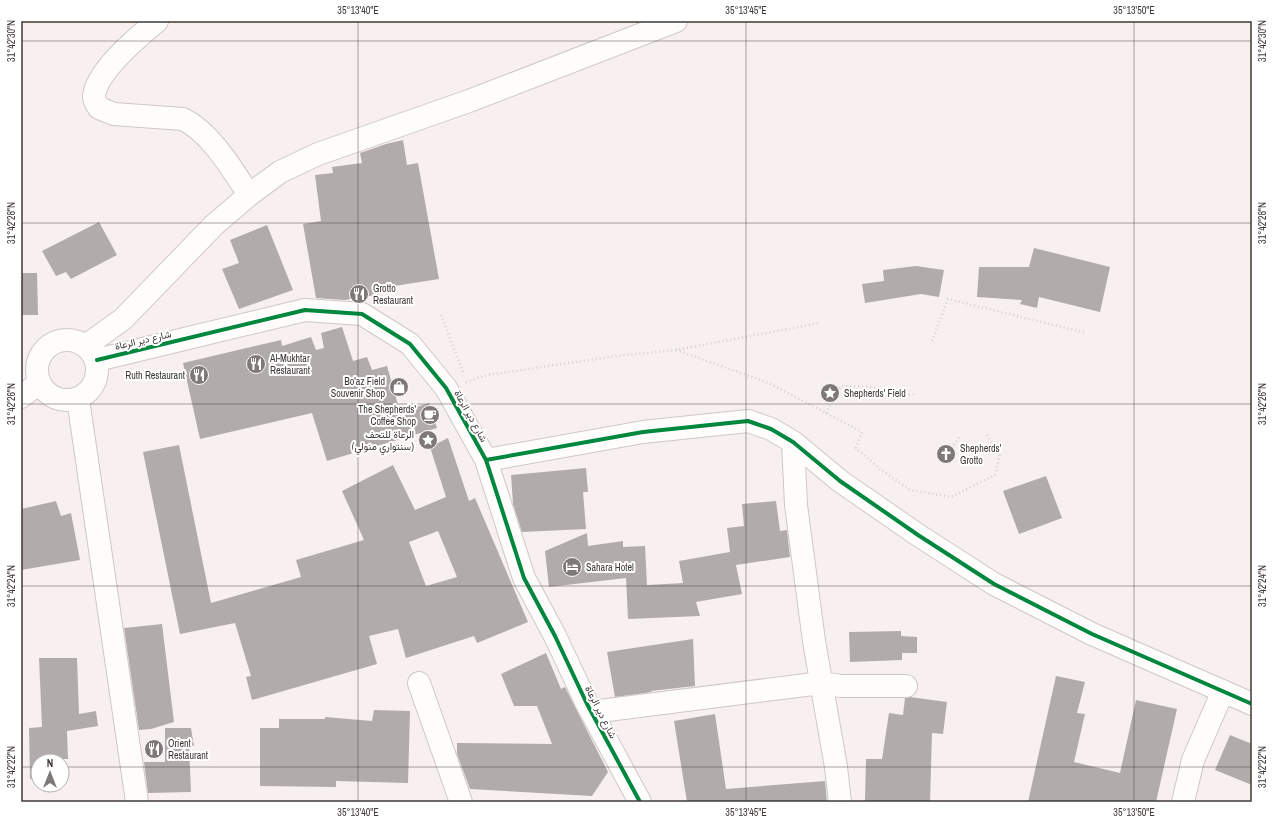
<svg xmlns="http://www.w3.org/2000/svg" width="1273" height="823" font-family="'Archivo Narrow',Vazirmatn,sans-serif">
  <rect width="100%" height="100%" fill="#f8f0ee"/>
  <!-- building -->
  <path fill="#b1acaa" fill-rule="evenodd" d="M403 140 407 165 418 163 439 279 388 287V293L345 300 316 298 303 224 321 221 315 175 333 173 332 167 362 163 360 153 386 144Z
    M99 222 117 255 71 279 66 272 56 276 42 251Z
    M267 225 293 290 239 309 222 269 239 263 230 240Z
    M1034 248 1110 267 1100 312 1039 297 1037 308 1020 304 1022 300 977 297 979 267H1029Z
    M916 266 944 270 939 297 921 294 865 303 862 284 884 281 883 270Z
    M21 273H37L38 315H21Z
    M342 327 353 361 367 357 372 370 387 366 400 412 429 403 437 428 327 461 312 413 200 439 183 363 281 340 282 346 311 337 316 350 324 348 321 333Z
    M448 438 469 501 475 498 528 622 477 643 474 636 406 658 398 629 369 636 377 664 252 700 246 677 251 676 235 623 180 634 143 452 179 445 211 603 301 577 296 560 364 540 342 491 393 465 415 510 446 497 430 447ZM438 531 457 577 426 586 409 542Z
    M586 468 588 492H583L586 529 522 532 513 504 511 475Z
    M1046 476 1062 518 1019 534 1003 491Z
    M56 501 61 516 71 513 80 560 21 570V509Z
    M776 501 780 531 787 530 790 557 736 565 742 594 696 602 700 616 628 619 626 578 549 587 545 551 587 533 588 546 623 541V547L645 546 647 585 683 583 679 561 730 552 727 528 744 526 742 504Z
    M162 624 174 722 151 729 139 730 124 628Z
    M901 631V636L917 637V653H902V660L850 662 849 632Z
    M693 639 695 686 651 691 652 692 615 697 607 652Z
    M546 653 561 689 565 687 608 772 592 796 470 789 457 754V743L552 744 537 706H514L501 674Z
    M39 658H77L79 714 96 711 98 726 67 731 68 759H63L65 777H62V761H38V778L30 779 29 728 42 727Z
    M1056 676 1085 682 1077 713 1085 714 1074 762 1120 773 1136 700 1177 709 1156 802H1028Z
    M910 697 947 702 943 734 932 733 930 802 865 801 866 759H882L889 713 903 715 905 698Z
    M374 710 410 711 408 783 336 781V787L260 786V728H279V719H325V717L372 721Z
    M715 714 726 789 825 781 827 802H687L674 721Z
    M165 728H191L194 746H189L191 792 148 793 144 762H165Z
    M1230 735 1252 744V785L1215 770Z"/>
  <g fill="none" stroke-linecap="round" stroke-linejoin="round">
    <!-- minor casing -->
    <g stroke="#cec8c6" stroke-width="24">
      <path id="minor" d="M157 21C139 36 95 72 94 97 94 100 97 105 99 108L114 114 183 119C211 133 232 169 249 195
        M37 370a30 30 0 1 1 60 0a30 30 0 1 1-60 0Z
        M87 345 123 319 214 225 249 195 280 172 318 154 469 101 676 21
        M97 360 305 310 362 314 410 344 446 388 486 460 524 578 555 636 587 704 640 802
        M21 397 39 383
        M78 399 137 802
        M793 442 796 505 814 641 836 767 840 802
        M486 460 643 432 748 421 771 429 793 442 840 481 918 535 994 584 1092 634 1252 704
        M419 683 461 802
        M592 712 821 683 841 686H906
        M1183 802 1193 760 1223 691"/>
    </g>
    <!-- path -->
    <path stroke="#d3d1d0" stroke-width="2.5" stroke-dasharray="1 3" stroke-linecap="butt" d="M441 315 464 375
      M932 341 948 299 1086 333
      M676 350 769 383 862 432 856 448 880 469 910 490 951 497 995 475 1000 454 986 434
      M466 382 487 375 617 356 676 350 819 323
      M826 413 841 386 872 387 898 395 917 394
      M946 454 960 437"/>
    <!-- minor -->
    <use href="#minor" stroke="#fefdfc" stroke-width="22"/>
    <!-- cycleway casing -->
    <g stroke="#fff" stroke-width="6">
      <path id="cycleway" d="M97 360 305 310 362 314 410 344 446 388 486 460 524 578 555 636 587 704 640 802
        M486 460 643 432 748 421 771 429 793 442 840 481 918 535 994 584 1092 634 1252 704"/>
    </g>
    <!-- cycleway -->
    <use href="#cycleway" stroke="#00873e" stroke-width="4"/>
  </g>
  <!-- ticks -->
  <path fill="none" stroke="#3d3836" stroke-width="1" stroke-opacity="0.45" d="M358 21V802M746 21V802M1134 21V802M21 41H1252M21 223H1252M21 404H1252M21 586H1252M21 767H38M62 767H1252"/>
  <!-- icons -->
  <defs>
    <g id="restaurant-disc" transform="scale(1)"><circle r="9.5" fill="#7e7876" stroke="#fff"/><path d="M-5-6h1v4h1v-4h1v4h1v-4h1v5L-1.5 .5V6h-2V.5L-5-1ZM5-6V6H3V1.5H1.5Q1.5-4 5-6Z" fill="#fff"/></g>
    <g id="shop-disc" transform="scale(1)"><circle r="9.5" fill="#7e7876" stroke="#fff"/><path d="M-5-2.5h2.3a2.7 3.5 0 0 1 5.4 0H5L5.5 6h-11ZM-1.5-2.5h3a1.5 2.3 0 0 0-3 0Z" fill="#fff"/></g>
    <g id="sight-disc" transform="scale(1)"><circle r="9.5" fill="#7e7876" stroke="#fff"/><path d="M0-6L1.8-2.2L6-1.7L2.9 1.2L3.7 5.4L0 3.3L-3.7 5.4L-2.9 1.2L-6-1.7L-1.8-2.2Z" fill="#fff"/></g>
    <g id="cafe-disc" transform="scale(1)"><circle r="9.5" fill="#7e7876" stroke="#fff"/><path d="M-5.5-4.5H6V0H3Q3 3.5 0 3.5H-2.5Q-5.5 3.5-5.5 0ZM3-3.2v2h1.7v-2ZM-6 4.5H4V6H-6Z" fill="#fff"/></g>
    <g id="church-disc" transform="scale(1)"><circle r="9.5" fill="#7e7876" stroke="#fff"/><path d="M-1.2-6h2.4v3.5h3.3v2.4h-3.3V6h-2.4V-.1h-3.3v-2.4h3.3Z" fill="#fff"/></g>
    <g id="hotel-disc" transform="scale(1)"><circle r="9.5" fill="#7e7876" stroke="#fff"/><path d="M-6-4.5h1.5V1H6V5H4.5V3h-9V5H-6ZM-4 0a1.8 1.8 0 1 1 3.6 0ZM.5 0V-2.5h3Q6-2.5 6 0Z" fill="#fff"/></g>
  </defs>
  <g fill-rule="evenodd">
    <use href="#restaurant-disc" x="359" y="294"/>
    <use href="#restaurant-disc" x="256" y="364"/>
    <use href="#restaurant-disc" x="199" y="375"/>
    <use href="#shop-disc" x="399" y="387"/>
    <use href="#sight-disc" x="830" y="393"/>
    <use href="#cafe-disc" x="430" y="415"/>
    <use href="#sight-disc" x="428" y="440"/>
    <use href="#church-disc" x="946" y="454"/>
    <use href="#hotel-disc" x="572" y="567"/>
    <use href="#restaurant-disc" x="154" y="749"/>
  </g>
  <g text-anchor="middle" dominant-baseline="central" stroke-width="4" stroke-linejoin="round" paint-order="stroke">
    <!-- poi labels -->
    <g font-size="10" fill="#3d3836" stroke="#fff" text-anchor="start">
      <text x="373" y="288">Grotto<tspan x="373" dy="12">Restaurant</tspan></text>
      <text x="270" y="358">Al-Mukhtar<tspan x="270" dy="12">Restaurant</tspan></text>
      <text x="185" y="375" text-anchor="end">Ruth Restaurant</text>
      <text x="385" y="381" text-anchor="end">Bo'az Field<tspan x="385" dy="12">Souvenir Shop</tspan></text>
      <text x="844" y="393">Shepherds' Field</text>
      <text x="416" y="409" text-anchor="end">The Shepherds'<tspan x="416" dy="12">Coffee Shop</tspan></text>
      <text x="414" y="434" text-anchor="end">الرعاة للتحف<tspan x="414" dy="12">(سنتواري منولي)</tspan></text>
      <text x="960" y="448">Shepherds'<tspan x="960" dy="12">Grotto</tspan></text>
      <text x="586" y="567">Sahara Hotel</text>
      <text x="168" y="743">Orient<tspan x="168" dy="12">Restaurant</tspan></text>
    </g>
    <!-- street labels -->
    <g font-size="10" fill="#3d3836" stroke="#fff">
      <text transform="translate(143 340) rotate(-13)">شارع دير الرعاة</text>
      <text transform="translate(471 416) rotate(61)">شارع دير الرعاة</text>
      <text transform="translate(601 712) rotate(63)">شارع دير الرعاة</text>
    </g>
  </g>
  <!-- border -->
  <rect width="1273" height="823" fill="none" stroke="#ffffff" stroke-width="44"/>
  <!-- north arrow -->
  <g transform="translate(50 773)"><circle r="19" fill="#ffffff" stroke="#b1afaf"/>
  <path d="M0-3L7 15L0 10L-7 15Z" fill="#7e7876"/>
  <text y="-6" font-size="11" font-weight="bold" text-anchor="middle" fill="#3d3836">N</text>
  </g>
  <rect x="22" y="22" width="1229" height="779" fill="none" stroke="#3d3836" stroke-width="1.5"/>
  <g font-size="10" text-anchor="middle" fill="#3d3836">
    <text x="358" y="14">35°13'40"E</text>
    <text x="746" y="14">35°13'45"E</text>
    <text x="1134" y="14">35°13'50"E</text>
    <text transform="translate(11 41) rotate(-90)" y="4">31°42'30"N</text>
    <text transform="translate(1262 41) rotate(-90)" y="4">31°42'30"N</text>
    <text transform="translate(11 223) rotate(-90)" y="4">31°42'28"N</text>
    <text transform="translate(1262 223) rotate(-90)" y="4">31°42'28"N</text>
    <text transform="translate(11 404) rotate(-90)" y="4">31°42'26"N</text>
    <text transform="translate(1262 404) rotate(-90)" y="4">31°42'26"N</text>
    <text transform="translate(11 586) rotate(-90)" y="4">31°42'24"N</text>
    <text transform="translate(1262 586) rotate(-90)" y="4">31°42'24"N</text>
    <text transform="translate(11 767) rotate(-90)" y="4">31°42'22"N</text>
    <text transform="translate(1262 767) rotate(-90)" y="4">31°42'22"N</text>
    <text x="358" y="816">35°13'40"E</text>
    <text x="746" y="816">35°13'45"E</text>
    <text x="1134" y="816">35°13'50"E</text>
  </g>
</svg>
